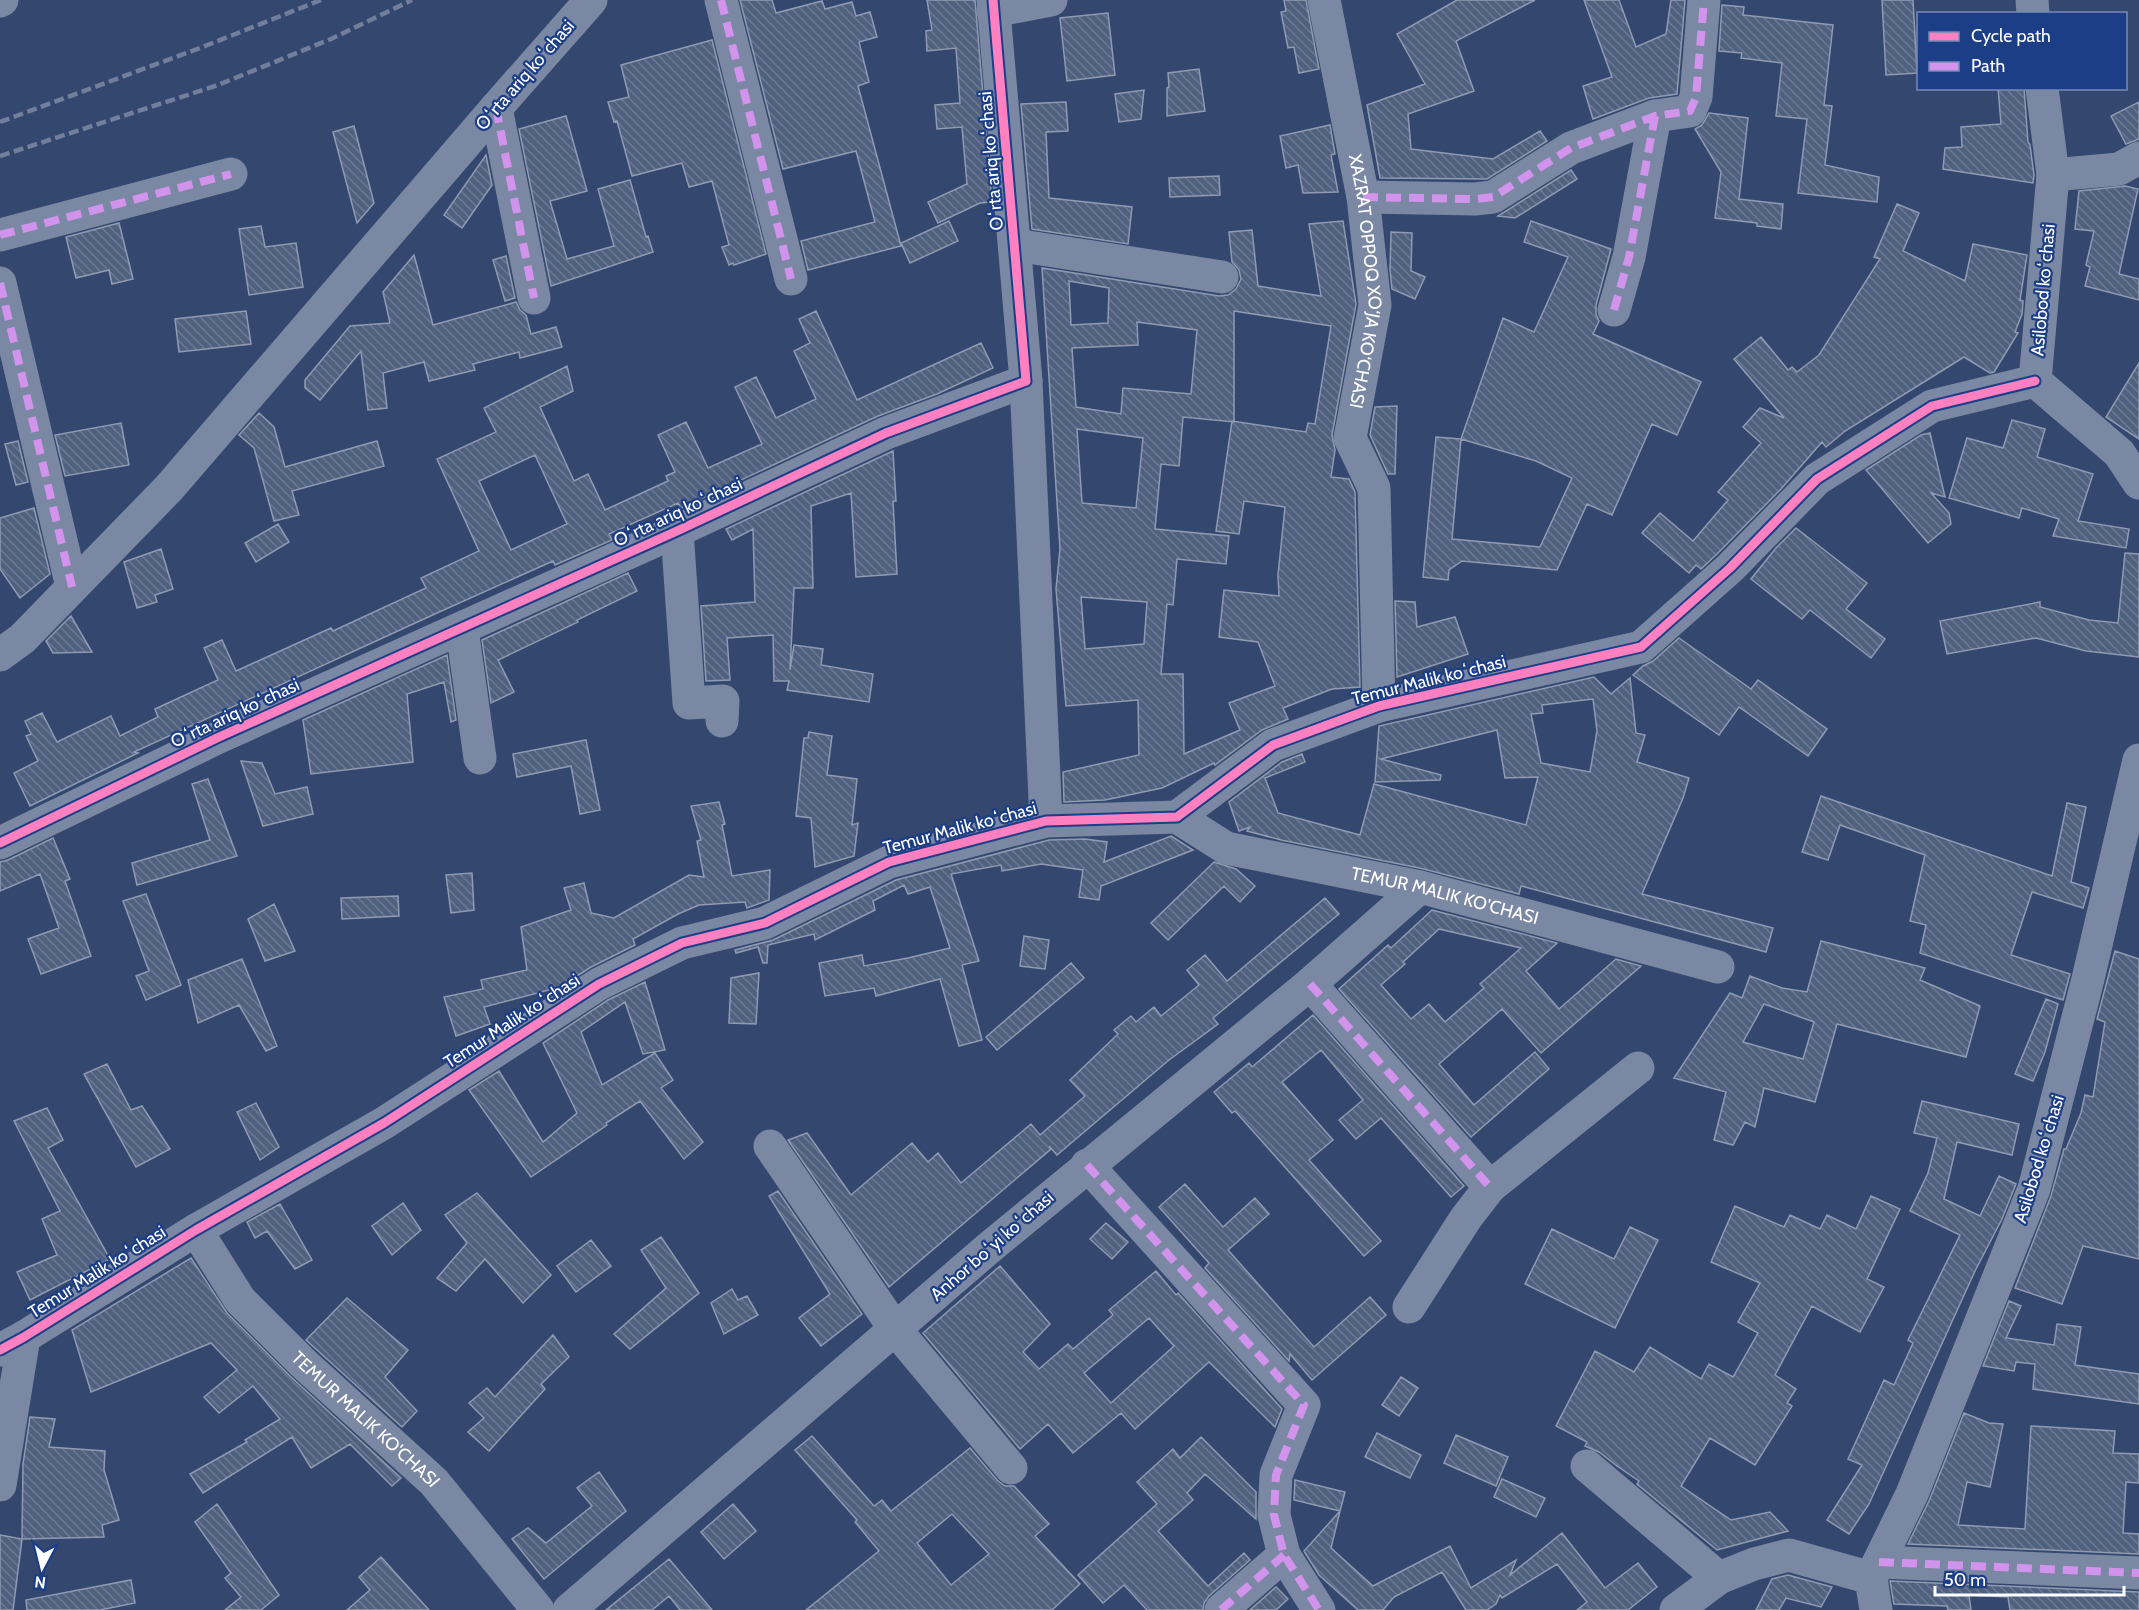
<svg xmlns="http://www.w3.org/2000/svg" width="2139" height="1610" font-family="Cabin,sans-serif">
  <defs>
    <pattern id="building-back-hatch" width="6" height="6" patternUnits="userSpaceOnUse" patternTransform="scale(1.5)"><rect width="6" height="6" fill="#50607f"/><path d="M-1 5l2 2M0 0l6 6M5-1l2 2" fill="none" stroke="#6a7892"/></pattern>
  </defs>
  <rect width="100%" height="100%" fill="#34476e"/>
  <!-- building -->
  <path fill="url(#building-back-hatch)" stroke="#8f9bb2" stroke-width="1.5" fill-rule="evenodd" d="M740 0H772L776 13 822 1 825 9 852 2 856 16 870 12 877 37 859 42 869 82 858 86 901 246 808 270 801 241 875 222 856 151 783 169Z
    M927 0H975L992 202 980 203 938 223 928 202 967 184 962 127 937 129 935 105 960 103 956 48 927 51 926 31 932 30Z
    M1284 0H1306L1319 69 1299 73 1294 47 1288 48 1281 12 1286 11Z
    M1457 0H1535L1456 41 1474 91 1408 114 1411 149 1493 159 1540 131 1547 141 1487 179 1380 178 1367 105 1425 84 1397 34Z
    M1584 0H1619L1636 47 1666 34 1671 0H1685L1677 94 1649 98 1593 119 1583 86 1612 77Z
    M1882 0H1913L1917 73 1886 75Z
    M1722 5 1744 7 1743 15 1833 25 1824 105 1832 106 1825 165 1879 177 1877 202 1798 193 1807 119 1776 116 1782 63 1741 58 1742 53 1719 51Z
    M1108 13 1115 75 1067 81 1060 18Z
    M712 40 766 254 734 265 733 263 729 265 722 247 729 245 712 181 689 187 682 163 632 176 617 121 614 122 608 102 629 97 621 65Z
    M1199 69 1205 111 1167 116V88L1169 87 1168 73Z
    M1998 88H2024L2028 142 2030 145 2034 175 2033 183 1943 169 1945 148 1962 147 1961 127 2001 124Z
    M1144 90 1141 119 1119 122 1115 94Z
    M1066 102 1068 131 1046 132 1049 198 1132 207 1128 244 1032 229 1021 104Z
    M2139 102V139L2126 144 2111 116Z
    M1709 113 1748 118 1739 199 1783 204 1781 229 1757 226V223L1715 218 1721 172 1695 129 1702 125Z
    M566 116 587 191 550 201 567 259 614 246 598 189 630 180 646 237 648 236 653 252 551 286 519 129Z
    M1330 125 1335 154 1331 155 1338 192 1303 193 1298 165 1286 168 1280 136Z
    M354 126 374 203 357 223 333 132Z
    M486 155 492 185 462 228 444 215Z
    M1571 170 1577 179 1515 218 1498 216Z
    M1219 176 1220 195 1170 197 1169 178Z
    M2125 186 2138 189 2119 274 2139 279V300L2085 286 2090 267 2086 265 2094 231 2075 229 2079 191Z
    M1897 204 1919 213 1903 251 1965 281 1973 244 2027 255 2020 300 2023 301 2022 314 2015 332 2018 333 1994 372 1990 373 1964 357 1845 431 1826 447 1822 442 1781 489 1717 554 1701 569 1696 565 1689 573 1642 533 1660 513 1693 541 1728 500 1718 492 1761 443 1743 427 1760 408 1784 418 1734 359 1761 337 1788 370 1792 367 1797 372 1819 355 1880 259 1874 257Z
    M949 221 958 241 910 263 901 243Z
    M1343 221 1356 304 1332 435 1335 450 1331 477 1349 479 1355 492 1360 687 1332 689 1283 708 1288 719 1262 730 1215 765 1214 763 1162 788 1105 800 1064 802 1063 772 1139 755 1138 700 1066 706 1056 589 1060 549 1042 268 1219 296 1228 295 1236 289 1241 279 1239 270 1232 262 1229 232 1252 230 1258 286 1321 296 1309 224ZM1069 281 1109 288 1108 323 1071 325ZM1234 311 1331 326 1315 424 1308 423 1306 432 1232 421 1216 531 1239 534 1244 501 1285 507 1278 575 1279 596 1224 590 1219 637 1258 642 1275 686 1229 703 1240 730 1184 754 1183 674H1161L1167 604 1173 605 1177 559 1226 564 1229 536 1155 529 1161 464 1179 466 1183 417 1234 422ZM1137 322 1197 330 1191 394 1123 388 1121 414 1076 407 1072 348 1138 345ZM1077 429 1143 438 1136 508 1082 503ZM1081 597 1147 602 1144 644 1085 649Z
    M1531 221 1611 249 1596 305V314L1599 321 1593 334 1701 382 1677 435 1652 424 1612 515 1587 504 1557 570 1462 561 1449 570 1448 580 1423 577 1436 437 1461 439 1503 318 1534 332 1568 257 1524 242ZM1461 439 1536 461 1572 478 1540 547 1452 539Z
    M119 223 133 279 112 284 109 270 76 278 66 237Z
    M261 226 265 247 296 243 303 287 249 295 239 229Z
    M1391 232 1412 233 1411 271 1425 277 1415 299 1392 289 1390 270Z
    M414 255 433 325 516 302 520 310 526 315 531 334 556 327 562 347 520 358 519 352 473 364 475 370 429 381 424 362 383 373 387 408 368 410 361 351 320 400 305 388V380L350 326 390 323 383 292Z
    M506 256 515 298 505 301 493 260Z
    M246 311 251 344 179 352 175 319Z
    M816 311 857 400 981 343 993 368 937 394 878 416 681 508 678 503 609 534 612 540 555 565 553 561 437 613 134 752 138 753 30 806 14 773 38 761 26 736 31 734 25 721 42 713 57 742 111 716 120 736 158 717 155 709 218 680 204 648 222 640 236 671 331 628 333 631 426 588 421 578 479 551 437 459 496 432 484 408 567 366 573 391 540 407 574 481 588 474 605 510 668 481 666 476 675 472 658 435 686 422 708 468 762 444 735 387 756 377 776 418 816 399 794 351 810 343 799 319ZM535 455 567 524 511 550 479 481Z
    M2139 363V439L2106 417Z
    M1397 406 1395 474H1388L1370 435 1375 407Z
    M259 413 274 427 285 467 377 441 384 466 292 491 299 515 274 521 254 448 239 435Z
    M2012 420 2045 429 2037 457 2093 474 2078 521 2129 529 2126 548 2053 536 2059 519 2022 508 2019 518 1949 498 1967 438 2003 448Z
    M121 423 129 465 65 476 55 435Z
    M1930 433 1945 497 1931 493 1949 513 1951 524 1928 543 1866 470 1921 435Z
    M18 441 28 482 16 485 5 444Z
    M893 451 896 501H893L897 574 856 577 851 493 811 506 813 588H794L790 670 794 645 823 649 821 665 873 674 869 702 787 690 789 681H774L773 635 727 638 730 680 706 681 701 606 755 602 753 529 732 540 726 529Z
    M34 508 50 574 20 598 0 569V518Z
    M278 524 289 542 256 562 245 543Z
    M1796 528 1867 583 1846 609 1885 639 1871 658 1810 610 1802 619 1751 579 1776 548Z
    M161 549 173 589 155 595 157 602 137 608 124 562Z
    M2125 553 2139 554V657L2086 651 2036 638 1947 654 1940 621 2040 602V607L2089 620 2118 623Z
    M628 573 637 591 577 620 578 622 498 660 514 692 491 703 482 640Z
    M1395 601 1415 602 1417 627 1455 617 1468 654 1397 677Z
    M71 616 92 652 53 653 46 641Z
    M1679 638 1751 689 1758 680 1827 729 1808 756 1739 707 1719 735 1633 675 1643 666 1653 661Z
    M447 655 456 720 451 722 444 682 407 694 413 762 311 774 303 720Z
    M1594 677 1611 694 1630 678 1636 733 1645 735 1637 762 1689 778 1683 798 1642 894 1773 928 1766 952 1521 886 1519 894 1424 869 1281 840 1247 831 1250 827 1239 831 1229 802 1282 762 1302 754 1305 762 1265 778 1278 813 1360 835 1374 784 1526 825 1538 777 1505 778 1497 730 1381 759 1441 775 1440 780 1375 782 1379 726ZM1593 699 1597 731 1590 772 1541 763 1531 714 1543 713 1542 705Z
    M809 732 832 736 827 775 857 779 852 825 858 823 854 856 815 867 811 818 796 816 804 738H808Z
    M586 740 600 810 580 814 571 766 517 777 513 754Z
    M241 761 262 763 275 794 307 787 313 814 263 826Z
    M208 779 237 856 137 885 132 863 210 840 192 784Z
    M1821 796 2052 876 2067 803 2086 807 2071 882 2089 888 2083 908 2032 892 2011 955 2070 974 2063 1000 1920 953 1926 925 1910 921 1925 855 1840 825 1828 860 1802 852Z
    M719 802 725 824 722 825 732 876 770 870 769 900 747 908 745 902 699 905 678 914 633 939 635 945 591 967 560 987 484 1007 490 1024 456 1036 444 997 483 989 481 980 527 970 521 927 571 910 564 888 584 883 591 913 614 918 689 875 704 877 697 841 701 840 691 806Z
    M1171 836 1193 850 1101 886 1099 900 1079 897 1083 870 1041 864 1002 871 1001 865 951 874 979 961 962 965 982 1040 959 1046 940 979 876 996 874 988 825 996 819 963 862 955 864 966 908 958 950 948 930 887 908 894 904 885 873 901 875 910 815 940 814 934 768 945 767 963H763L758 947 736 953 735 950 773 940 896 880 1049 840 1085 839 1107 842 1104 862Z
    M53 838 70 879 65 881 91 956 41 974 28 939 59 928 40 874 0 891V862L8 860Z
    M1214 862 1236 869 1255 886 1240 902 1224 886 1168 940 1151 923Z
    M472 873 474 910 451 913 446 875Z
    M146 894 181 985 146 1000 136 976 149 971 123 901Z
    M398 896 399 916 342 919 341 898Z
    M1325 898 1339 914 1213 1018 1218 1024 1169 1060 1057 1155 1049 1146 1051 1149 889 1287 788 1140 807 1133 851 1195 912 1143 928 1162 938 1153 961 1183 1031 1124 1040 1135 1085 1096 1070 1080 1118 1034 1114 1030 1131 1016 1136 1022 1154 1007 1161 1016 1199 985 1187 970 1205 955 1227 981Z
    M274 904 295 951 265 961 248 919Z
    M1432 910 1557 943 1526 971 1559 1009 1616 959 1641 966 1541 1053 1502 1009 1439 1064 1474 1105 1535 1052 1549 1069 1471 1137 1339 989 1388 945 1391 948ZM1439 929 1521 948 1480 984 1484 988 1445 1022 1429 1004 1411 1019 1381 985 1405 964 1403 962Z
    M1024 936 1049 940 1045 969 1020 966Z
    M1821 941 1925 968 1920 980 1980 1006 1966 1057 1837 1024 1815 1102 1764 1088 1755 1127 1745 1122 1733 1145 1714 1140 1726 1092 1674 1078 1730 993 1742 998 1750 976 1782 988 1807 992ZM1764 1004 1814 1022 1803 1059 1743 1042Z
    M2115 951 2139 959V1259L2083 1246 2062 1304 2015 1288 2051 1196 2064 1149H2066L2081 1113 2085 1095 2093 1097 2105 1022 2097 1019Z
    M242 959 277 1046 266 1051 239 1005 198 1023 188 980Z
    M1071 963 1084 978 997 1050 986 1037Z
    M759 973 756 1024 729 1023 731 978Z
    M645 982 665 1050 643 1054 625 1002 581 1032 602 1085 655 1053 673 1080 661 1088 703 1142 684 1159 640 1101 606 1123 607 1125 531 1177 469 1090 499 1071 543 1142 577 1113 543 1043 608 1000Z
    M2046 999 2058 1004 2045 1052 2033 1081 2015 1074Z
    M1313 1015 1464 1186 1451 1197 1381 1118 1356 1139 1339 1120 1363 1100 1321 1050 1282 1082 1333 1140 1309 1160 1381 1241 1364 1256 1235 1111 1232 1113 1214 1092 1249 1063 1252 1067Z
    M107 1064 131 1110 142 1106 170 1149 136 1167 84 1074Z
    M1922 1101 2019 1124 2012 1155 1957 1142 1944 1199 1980 1216 1999 1176 2016 1184 2002 1219 1975 1271 1869 1504 1849 1534 1827 1520 1862 1465 1848 1459 1884 1380 1894 1385 1913 1343 1908 1340 1960 1235 1910 1211 1928 1173 1937 1138 1914 1133Z
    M256 1103 279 1147 260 1160 237 1112Z
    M47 1108 63 1140 48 1148 110 1259 30 1300 17 1272 57 1255 42 1219 60 1211 14 1121Z
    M1185 1184 1223 1227 1255 1198 1269 1214 1228 1250 1314 1347 1370 1297 1386 1315 1312 1380 1290 1354 1289 1361 1205 1268 1209 1263 1159 1207Z
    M778 1191 862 1314 821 1346 799 1318 830 1294 769 1196Z
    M477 1193 551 1275 523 1303 485 1259 456 1291 437 1278 467 1243 445 1215Z
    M1871 1196 1900 1209 1867 1279 1884 1287 1860 1332 1812 1306 1775 1375 1796 1389 1787 1403 1792 1406 1755 1465 1710 1438 1681 1486 1731 1520 1770 1512 1788 1531 1717 1550 1637 1484 1639 1481 1617 1466 1599 1452 1585 1446 1587 1442 1556 1426 1595 1351 1634 1372 1650 1347 1701 1379 1709 1364 1733 1377 1758 1333 1738 1322 1760 1283 1711 1262 1735 1206 1784 1227 1790 1215 1820 1229 1827 1215 1856 1229Z
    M403 1203 421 1230 392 1255 372 1226Z
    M280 1204 312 1260 295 1269 267 1231 255 1238 247 1222Z
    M1106 1223 1128 1242 1112 1259 1090 1239Z
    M1630 1227 1658 1240 1615 1328 1525 1284 1552 1229 1614 1259Z
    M661 1237 699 1293 630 1349 614 1334 666 1288 641 1250Z
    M591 1240 611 1266 576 1292 557 1266Z
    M191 1258 227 1313 291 1377 401 1478 392 1486 350 1444 311 1468 292 1437 203 1493 190 1474 247 1442 245 1440 280 1419 253 1386 219 1413 204 1397 237 1370 211 1343 91 1392 72 1330Z
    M1000 1266 1050 1324 1023 1352 1039 1369 1068 1344 1073 1349 1113 1315 1109 1310 1156 1271 1176 1295 1178 1293 1282 1409 1275 1427 1209 1362 1135 1429 1121 1413 1073 1453 1048 1424 1020 1449 923 1333ZM1149 1318 1174 1346 1111 1403 1084 1373Z
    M732 1289 738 1300 747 1296 758 1315 724 1334 711 1303Z
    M347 1298 408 1350 385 1377 417 1411 402 1427 306 1340Z
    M2009 1301 2021 1306 2006 1338 2054 1345 2057 1324 2081 1327 2075 1365 2139 1374V1404L2033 1389 2035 1364 2016 1362 2014 1371 1983 1366Z
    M553 1335 569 1357 541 1384 545 1389 489 1451 468 1432 484 1418 469 1403 487 1388 495 1397Z
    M1401 1377 1418 1388 1399 1416 1382 1405Z
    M1964 1413 1989 1423 2003 1424 1990 1487 1967 1482 1958 1525 2025 1529 2031 1426 2115 1431 2113 1453 2139 1454V1483L2126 1482 2123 1533 2139 1534V1554L1908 1544 1929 1501Z
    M30 1417 55 1419 49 1447 105 1451 104 1470 119 1520 102 1525 104 1537 22 1539 23 1464Z
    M1377 1433 1421 1455 1410 1478 1365 1457Z
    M1456 1435 1508 1457 1496 1486 1444 1463Z
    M812 1436 874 1506 882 1500 891 1511 970 1448 997 1480 1005 1486H1014L1049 1524 1035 1536 1080 1584 1052 1610H806L879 1551 855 1522 857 1520 795 1450ZM952 1514 989 1554 951 1585 917 1543Z
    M1201 1437 1256 1492V1519L1205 1474 1187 1493 1193 1500 1158 1531 1208 1586 1244 1553 1250 1560 1209 1596 1204 1603 1203 1610H1147L1124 1585 1103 1603 1078 1575 1157 1504 1137 1482 1173 1449 1180 1458Z
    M599 1472 626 1511 544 1579 512 1539 528 1528 546 1543 592 1506 577 1488Z
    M1502 1479 1545 1498 1536 1517 1494 1497Z
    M1295 1480 1345 1492 1340 1511 1294 1500Z
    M217 1504 279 1595 261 1610H225L241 1597 225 1578 231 1573 195 1522Z
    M733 1504 756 1531 724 1559 701 1532Z
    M1340 1511 1331 1548 1373 1586 1450 1546 1471 1588 1516 1560 1510 1575 1562 1533 1605 1588 1638 1563 1657 1587 1628 1610H1577L1587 1602 1557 1564 1502 1598 1500 1595 1496 1604 1487 1610H1466L1442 1572 1394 1597 1383 1610H1358L1319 1575 1304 1551Z
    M0 1535 22 1539 13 1610H0Z
    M381 1557 409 1588 429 1610H347L370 1590 359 1577Z
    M669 1559 712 1610H680L669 1596 652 1610H606Z
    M1788 1575 1832 1587 1821 1607 1786 1598 1779 1610H1756L1772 1579Z
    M131 1580 135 1603 100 1610H27L26 1600Z
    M1890 1581 2139 1592V1610H2010L2008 1597 1969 1595 1971 1610H1948L1947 1606 1894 1604Z
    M1276 1587 1288 1599 1276 1610H1250Z"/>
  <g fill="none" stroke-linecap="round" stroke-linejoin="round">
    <!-- minor -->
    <g stroke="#7b88a4" stroke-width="33">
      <path d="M721 0 791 279"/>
      <path id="s1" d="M1324 0 1363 197 1375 305 1350 438 1374 488 1379 706"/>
      <path d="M2032 0 2033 14"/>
      <path d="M0 1 2 0"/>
      <path d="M993 11 1051 0"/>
      <path d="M2042 88 2053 175 2035 381 2119 453 2139 483"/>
      <path d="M496 108 534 298"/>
      <path d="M2053 175 2119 169 2139 158"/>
      <path d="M1363 197 1475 199 1493 197 1571 148 1655 116 1690 111 1696 97 1704 0"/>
      <path d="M0 235 231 174"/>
      <path d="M1015 245 1222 277"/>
      <path d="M0 283 72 587"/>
      <path d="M1614 310 1629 257 1655 116"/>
      <path d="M1026 381 1046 821"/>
      <path d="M677 531 689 703 723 701 722 721"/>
      <path d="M462 629 480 758"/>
      <path d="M0 655 22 639 169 488 496 108 591 0"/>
      <path id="s2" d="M1177 817 1226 848 1420 887 1718 967"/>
      <path d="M0 843 219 737 677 531 886 433 1026 381 993 0"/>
      <path d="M1310 984 1490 1187"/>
      <path d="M770 1146 895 1329 1011 1468"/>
      <path d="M1087 1165 1304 1405 1276 1475 1274 1515 1284 1555 1319 1610"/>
      <path id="s3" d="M196 1230 240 1300 304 1364 434 1482 538 1610"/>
      <path d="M1409 1307 1466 1218 1490 1187 1638 1068"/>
      <path d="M0 1350 24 1337 196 1230 384 1123 599 984 682 943 765 923 889 862 1046 821 1177 817 1273 745 1379 706 1641 647 1730 568 1817 479 1932 406 2035 381"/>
      <path d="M1587 1466 1719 1578"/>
      <path d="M0 1485 24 1337"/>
      <path d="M1879 1562 2139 1573"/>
      <path d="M569 1610 990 1247 1310 984 1420 887"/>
      <path d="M1221 1610 1284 1555"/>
      <path d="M1676 1610 1719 1578 1754 1564 1789 1555 1871 1578"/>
      <path d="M1876 1610 1871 1578 1912 1494 2034 1189 2088 979 2139 760"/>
    </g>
    <!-- rail -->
    <path stroke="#717f9c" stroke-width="4.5" stroke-dasharray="10 4.5" stroke-linecap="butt" d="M0 122 200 48 321 0
      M0 156 218 85 331 39 412 0"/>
    <!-- quiet -->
    <path stroke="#d193ec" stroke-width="8" stroke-dasharray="15 8" stroke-linecap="butt" d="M721 0 791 279
      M496 108 534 298
      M1363 197 1475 199 1493 197 1571 148 1655 116 1690 111 1696 97 1704 0
      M0 235 231 174
      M0 283 72 587
      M1614 310 1629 257 1655 116
      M1310 984 1490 1187
      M1087 1165 1304 1405 1276 1475 1274 1515 1284 1555 1319 1610
      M1879 1562 2139 1573
      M1221 1610 1284 1555"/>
    <!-- cycleway casing -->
    <g stroke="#1c3e87" stroke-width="13">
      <path id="cycleway" d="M0 843 219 737 677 531 886 433 1026 381 993 0
        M0 1350 24 1337 196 1230 384 1123 599 984 682 943 765 923 889 862 1046 821 1177 817 1273 745 1379 706 1641 647 1730 568 1817 479 1932 406 2035 381"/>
    </g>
    <!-- cycleway -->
    <use href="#cycleway" stroke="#ff80c0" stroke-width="9"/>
  </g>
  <g text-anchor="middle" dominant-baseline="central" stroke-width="4.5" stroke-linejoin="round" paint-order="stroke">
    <!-- street labels -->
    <g font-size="18" fill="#fff" stroke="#1c3e87">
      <text transform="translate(525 75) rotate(-49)">Oʻrta ariq koʻchasi</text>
      <text transform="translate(991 161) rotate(-95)">Oʻrta ariq koʻchasi</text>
      <text stroke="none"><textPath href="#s1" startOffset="286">XAZRAT OPPOQ XO‘JA KO‘CHASI</textPath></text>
      <text transform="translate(2043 290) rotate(-85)">Asilobod koʻchasi</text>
      <text transform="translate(678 512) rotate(-25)">Oʻrta ariq koʻchasi</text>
      <text transform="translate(1429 680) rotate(-14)">Temur Malik koʻchasi</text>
      <text transform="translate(235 713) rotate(-25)">Oʻrta ariq koʻchasi</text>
      <text transform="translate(960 828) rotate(-15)">Temur Malik koʻchasi</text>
      <text stroke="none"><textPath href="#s2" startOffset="282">TEMUR MALIK KO'CHASI</textPath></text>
      <text transform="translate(512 1021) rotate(-33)">Temur Malik koʻchasi</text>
      <text transform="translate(2039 1159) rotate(-73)">Asilobod koʻchasi</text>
      <text transform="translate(992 1246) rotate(-41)">Anhor boʻyi koʻchasi</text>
      <text transform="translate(97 1272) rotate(-32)">Temur Malik koʻchasi</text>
      <text stroke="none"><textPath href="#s3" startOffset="256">TEMUR MALIK KO'CHASI</textPath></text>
    </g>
  </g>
  <!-- legend -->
  <rect x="1917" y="12" width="210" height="78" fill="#1c3e87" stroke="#778bb7" stroke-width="1.5"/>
  <rect x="1929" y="32" width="30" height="9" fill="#ff80c0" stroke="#778bb7" stroke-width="1.5"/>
  <text x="1971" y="42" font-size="18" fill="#ffffff">Cycle path</text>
  <rect x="1929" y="62" width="30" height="9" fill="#d193ec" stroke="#778bb7" stroke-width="1.5"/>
  <text x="1971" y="72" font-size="18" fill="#ffffff">Path</text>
  <!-- north arrow -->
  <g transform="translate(42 1568) rotate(187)" stroke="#1c3e87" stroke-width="4.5" paint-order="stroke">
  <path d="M0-4.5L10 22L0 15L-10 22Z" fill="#ffffff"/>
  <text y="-9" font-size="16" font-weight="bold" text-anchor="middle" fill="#ffffff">N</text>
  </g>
  <!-- scale -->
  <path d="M1935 1586v9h189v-9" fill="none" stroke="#ffffff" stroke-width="3"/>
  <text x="1944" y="1586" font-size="18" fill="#ffffff" stroke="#1c3e87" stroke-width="4.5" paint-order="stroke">50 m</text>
</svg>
